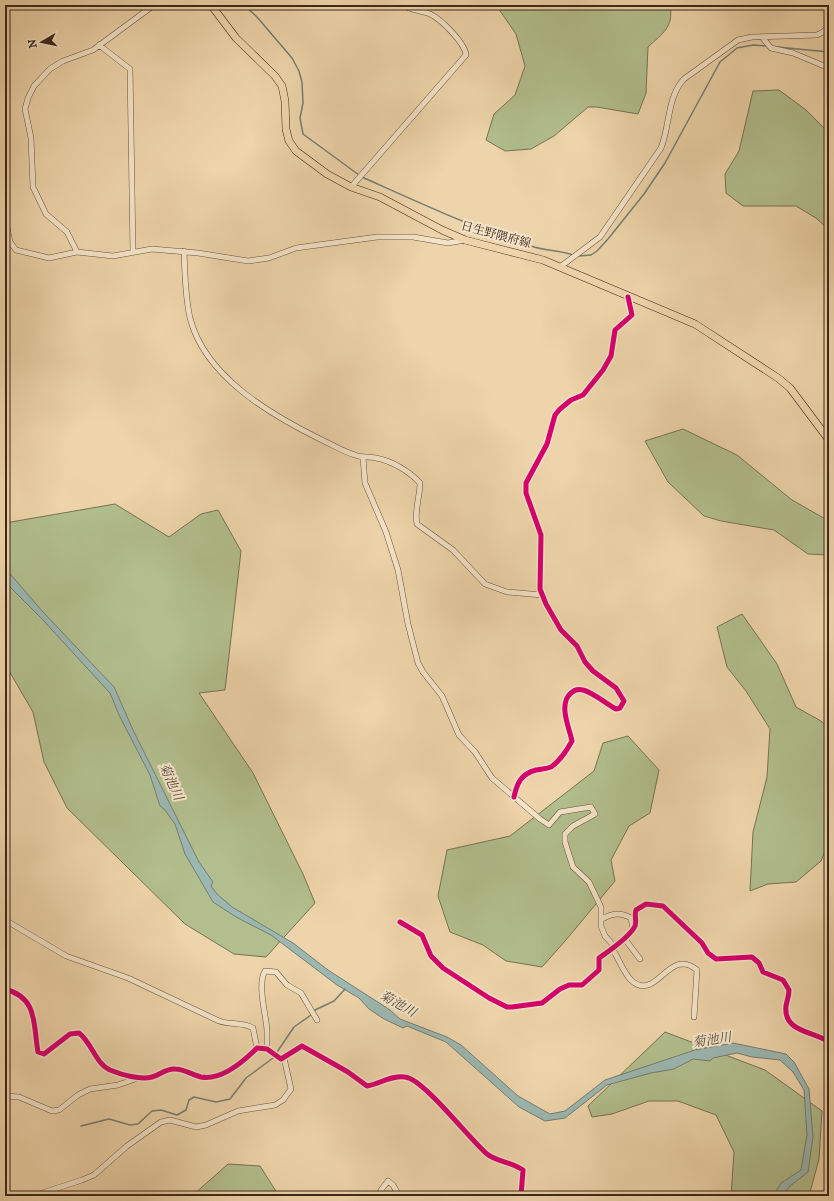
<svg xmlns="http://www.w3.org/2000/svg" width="834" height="1201" font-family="'IM FELL DW Pica','Noto Serif JP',serif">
  <rect width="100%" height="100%" fill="#eed4aa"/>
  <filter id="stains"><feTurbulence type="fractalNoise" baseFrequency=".005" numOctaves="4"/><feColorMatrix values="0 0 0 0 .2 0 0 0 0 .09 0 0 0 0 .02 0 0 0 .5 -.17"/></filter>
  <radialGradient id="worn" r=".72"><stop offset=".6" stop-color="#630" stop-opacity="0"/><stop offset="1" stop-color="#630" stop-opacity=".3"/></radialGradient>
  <!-- green -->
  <path fill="#b2be8d" stroke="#787254" d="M496 5H670C674 27 663 33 648 47L646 93 638 114 597 107H588L554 136 531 149 505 151 486 140 494 114 515 95 525 66 516 34Z
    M779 90 806 110 829 133V230L816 218 796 206H743L726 193 725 174 739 151 753 91Z
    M5 272 8 303 5 318Z
    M683 429 737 455 792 500 829 521V555L808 554 774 530 721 521 704 516 668 482 645 441Z
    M115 504 169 537 201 514 218 510 241 551 225 690 199 693 253 773 303 874 315 903 266 957 234 954 185 924 67 808 44 762 33 712 5 664V523Z
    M742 614 777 664 796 707 821 721 829 728V842L821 861 796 882 768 884 750 891 753 832 767 777 770 729 746 691 727 667 717 627Z
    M628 736 659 770 650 813 629 826 611 860 615 881 566 940 542 967 506 961 483 945 450 932 438 896 447 850 510 836 594 771 603 743Z
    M665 1032 765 1070 822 1111 819 1159 809 1196H731L734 1152 716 1115 678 1101H649L612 1114 592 1117 588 1106Z
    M228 1164 260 1166 279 1196H192Z"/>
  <!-- water -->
  <path fill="#9cb7b1" stroke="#767d75" d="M5 568 43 612 114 687 133 730 199 862 213 882 211 886 217 894 232 907 293 943 328 970 390 1010 400 1019 447 1037 461 1045 518 1096 550 1114 565 1111 605 1080 695 1050 733 1043 786 1054 794 1062 809 1089 813 1137 808 1172 790 1186 782 1196H773L781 1183 801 1170 807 1135 804 1090 793 1072 780 1060 752 1057 737 1053 713 1058 710 1061 693 1059 674 1069 651 1073 607 1085 565 1118 545 1121 519 1107 446 1042 407 1026 403 1028 384 1019 369 1009 359 998 337 985 271 935 236 917 213 902 185 854 175 824 165 810 160 806 150 775 119 715 110 693 42 619 9 586 5 580Z"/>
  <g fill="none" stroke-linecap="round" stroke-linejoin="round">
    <!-- stream -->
    <path stroke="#767d75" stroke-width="1.5" d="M244 5 257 17 292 58 299 71 302 82 303 103 300 118 303 134 359 175
      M777 47 829 52
      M362 177C418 202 473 228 531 246 545 251 559 250 573 255
      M579 256 591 255 597 251 608 239 644 194 665 163 720 62 737 48 753 45 767 46
      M314 1013 315 1010 334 1001 345 989
      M81 1126 109 1119 130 1125 138 1124 152 1111 161 1110 177 1115 186 1110 189 1100 194 1097 216 1102 230 1099 246 1078 273 1058 294 1027 311 1015"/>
    <!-- minor casing -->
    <g stroke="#6a523f" stroke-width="6">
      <path id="minor" d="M762 37 771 48 793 53 829 68
        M99 45 130 69 133 252
        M351 187 466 55C465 43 441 19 430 14 420 10 412 11 403 5
        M5 217 10 242 16 250 49 258 77 252 113 256 152 249 198 253 248 261 269 258 296 248 377 237H413L448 243 465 240
        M184 251C185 273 185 296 190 318 205 377 271 415 322 440 333 445 344 452 355 455 362 458 369 456 376 458 392 461 409 471 420 483 420 497 414 511 417 524L453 550 485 584 507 592 542 595
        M77 252 67 232 46 214 33 187 31 138 25 109 28 98 34 86 50 69 63 61 93 50 154 5
        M560 267 600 237 661 148C670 126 667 97 684 79L738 40 752 37 817 35 823 32 829 26
        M363 457 365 483 386 532 398 570 408 624 418 663 423 672 442 696 459 735 475 752 492 778 540 819 549 825 560 812 591 807 595 814 573 826 565 834V842L573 867 589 882 601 907V926L605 936 614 946
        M514 797C517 783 521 774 536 770 541 769 546 769 551 767 560 761 567 750 572 741 569 727 558 704 571 693 574 690 579 689 583 690 592 692 607 704 616 709L620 708 624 701 616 688 593 671 585 662 577 646 561 630 546 604 540 589 541 535 526 493V483L547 444 555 415 560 409 571 400 583 395 603 370 611 356 615 330 632 315 628 297
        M602 919C613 913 620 912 631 918L633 929
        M5 920 66 956 128 978 219 1021C230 1025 243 1022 253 1028L257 1048
        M400 922 422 935 431 956 443 968 489 998 507 1007H512L542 1003 560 989 569 985H582L599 970V958C609 951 630 937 635 926 637 921 634 915 636 910L646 904 663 906 702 943 708 953 716 959 752 957 759 963 763 972 783 980 789 990C789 996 787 1000 786 1006 783 1032 813 1031 829 1042
        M624 938 640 959
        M613 950C619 959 624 974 632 981 657 1002 669 946 697 970L694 1017
        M5 989C38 998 33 1023 38 1052L44 1054 70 1034 79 1033C92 1043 95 1063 110 1070 122 1075 140 1080 152 1077 160 1075 166 1068 175 1069 184 1069 193 1075 201 1077 222 1081 244 1061 257 1048L267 1049 281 1059 302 1046 348 1072 367 1086C380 1084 391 1075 405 1077 424 1079 470 1140 487 1154 497 1162 512 1162 523 1170L521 1196
        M267 1049C267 1043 267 1036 267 1030 266 1015 257 984 265 971L276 972 287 985 301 993 317 1020
        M5 1096 19 1097 52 1111 59 1110 78 1095 90 1089 118 1085 138 1078
        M33 1196 82 1180 94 1175 127 1146 161 1122 170 1120 196 1127 206 1125 238 1111 275 1105 283 1100 291 1089 284 1058
        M380 1196 381 1190 388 1181 393 1185 399 1196"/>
    </g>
    <!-- major casing -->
    <g stroke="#3e271b" stroke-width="8">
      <path id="major" d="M211 5 236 38 275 76 282 86 285 101 286 129 289 141 296 151 327 174 351 187 380 197 442 230 465 240 543 260 695 324 778 378 790 388 829 440"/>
    </g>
    <!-- minor -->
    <use href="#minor" stroke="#f4e3c8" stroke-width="5"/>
    <!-- major -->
    <use href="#major" stroke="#eed4aa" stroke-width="7"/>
    <!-- cycleway casing -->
    <g stroke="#f4e3c8" stroke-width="8">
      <path id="cycleway" d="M514 797C517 783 521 774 536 770 541 769 546 769 551 767 560 761 567 750 572 741 569 727 558 704 571 693 574 690 579 689 583 690 592 692 607 704 616 709L620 708 624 701 616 688 593 671 585 662 577 646 561 630 546 604 540 589 541 535 526 493V483L547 444 555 415 560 409 571 400 583 395 603 370 611 356 615 330 632 315 628 297
        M400 922 422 935 431 956 443 968 489 998 507 1007H512L542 1003 560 989 569 985H582L599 970V958C609 951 630 937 635 926 637 921 634 915 636 910L646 904 663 906 702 943 708 953 716 959 752 957 759 963 763 972 783 980 789 990C789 996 787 1000 786 1006 783 1032 813 1031 829 1042
        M5 989C38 998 33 1023 38 1052L44 1054 70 1034 79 1033C92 1043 95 1063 110 1070 122 1075 140 1080 152 1077 160 1075 166 1068 175 1069 184 1069 193 1075 201 1077 222 1081 244 1061 257 1048L267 1049 281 1059 302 1046 348 1072 367 1086C380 1084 391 1075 405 1077 424 1079 470 1140 487 1154 497 1162 512 1162 523 1170L521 1196"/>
    </g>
    <!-- cycleway -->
    <use href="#cycleway" stroke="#d6006c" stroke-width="5"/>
  </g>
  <g text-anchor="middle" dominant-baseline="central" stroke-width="4" stroke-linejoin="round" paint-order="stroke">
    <!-- street labels -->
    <g font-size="12" fill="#3e271b" stroke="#f4e3c8">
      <text transform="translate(496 235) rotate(15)">日生野隈府線</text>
    </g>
    <!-- water labels -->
    <g font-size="13" font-style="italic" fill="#564b40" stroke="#f4e3c8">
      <text transform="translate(171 782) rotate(65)">菊池川</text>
      <text transform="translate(398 1004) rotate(29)">菊池川</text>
      <text transform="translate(712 1040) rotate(-9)">菊池川</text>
    </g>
  </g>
  <!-- margin -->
  <rect width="834" height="1201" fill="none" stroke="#eed4aa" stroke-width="20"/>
  <rect x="6" y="6" width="822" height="1189" fill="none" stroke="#3e271b" stroke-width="2"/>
  <rect x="10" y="10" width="814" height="1181" fill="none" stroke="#3e271b"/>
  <!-- north arrow -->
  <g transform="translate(42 42) rotate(261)" stroke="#f4e3c8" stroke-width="3" paint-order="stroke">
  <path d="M0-3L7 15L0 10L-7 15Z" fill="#3e271b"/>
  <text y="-6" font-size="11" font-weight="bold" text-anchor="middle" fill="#3e271b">N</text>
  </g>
  <rect width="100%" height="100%" filter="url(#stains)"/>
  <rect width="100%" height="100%" fill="url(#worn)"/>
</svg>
